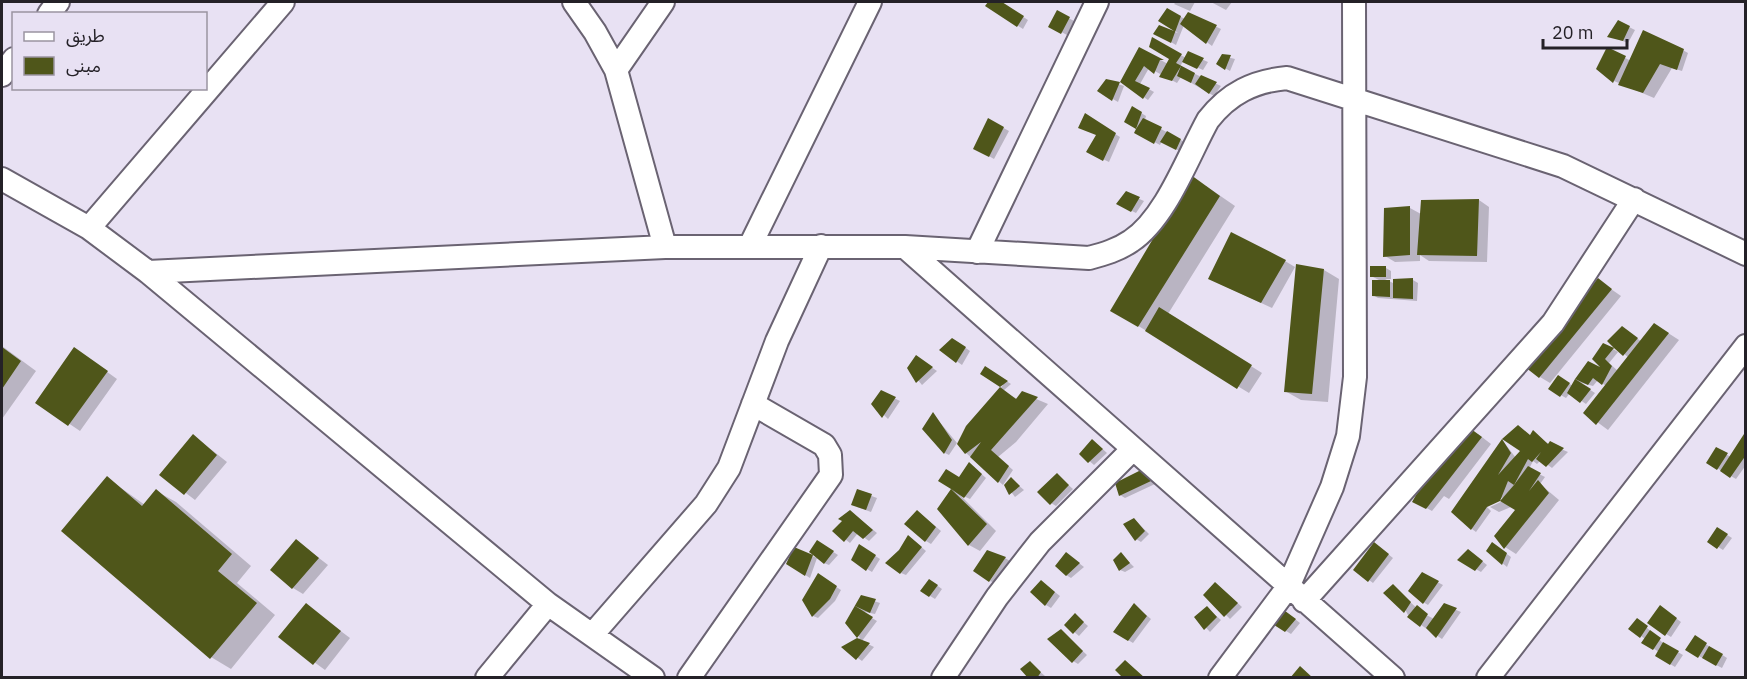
<svg xmlns="http://www.w3.org/2000/svg" width="1747" height="679" font-family="'IBM Plex Sans','Noto Sans Arabic',sans-serif">
  <rect width="100%" height="100%" fill="#e8e1f3"/>
  <!-- shadow -->
  <path fill="#0003" d="M990 2H1000L1028 20 1023 29 987 6Z
    M1176 2H1195L1190 11 1174 4Z
    M1211 2H1232L1226 10Z
    M1167 10 1185 19 1188 13 1221 29 1212 46 1184 25 1176 45 1155 33 1160 27 1178 33 1160 20Z
    M1057 12 1074 21 1067 35 1050 26Z
    M1619 22 1635 30 1628 43 1609 36Z
    M1153 39 1186 58 1188 53 1208 62 1203 70 1183 61 1180 67 1221 86 1214 96 1181 77 1177 83 1149 68 1140 84 1154 92 1148 100 1122 82 1140 49 1168 64 1171 58Z
    M1672 44 1688 53 1682 71 1672 68 1654 98 1614 81 1608 49 1631 61Z
    M1223 56 1235 59 1230 71 1218 64Z
    M1106 80 1124 86 1118 102 1099 91Z
    M1133 108 1146 116 1145 120 1186 143 1181 152 1162 141 1160 145 1141 135 1138 128 1126 122Z
    M1086 116 1120 137 1109 162 1088 152 1098 135Z
    M989 120 1009 131 994 159 975 148Z
    M1206 186 1235 206 1168 314 1262 373 1249 393 1112 310Z
    M1126 193 1144 201 1136 213 1118 204Z
    M1479 200 1489 207 1487 262 1429 261 1420 255V261L1395 262 1385 256 1410 208 1421 214Z
    M1285 261 1295 267 1272 308 1220 284Z
    M1386 268 1391 271V279H1385L1395 284 1413 280 1418 283 1417 301 1378 298 1373 295 1381 281 1371 276Z
    M1324 270 1339 279 1328 402 1301 400 1285 391Z
    M1598 280 1621 296 1550 383 1540 377Z
    M1627 331 1642 342 1665 331 1679 340 1608 430 1585 413 1606 386 1598 380 1593 386 1578 382 1595 393 1586 404 1570 393 1566 398 1550 389 1558 377 1573 386 1588 363 1604 371 1594 359 1613 349 1618 352 1609 363 1618 371 1629 358 1609 341Z
    M953 339 970 351 962 365 941 350Z
    M2 346 36 371 2 419Z
    M85 356 117 379 80 431 37 402Z
    M921 360 937 371 922 385 908 368Z
    M986 368 1011 384 1003 391 1017 399 1022 393 1048 404 1016 442 998 457 1013 470 1003 485 966 453 968 427 1003 385Z
    M882 392 900 401 888 419 873 404Z
    M933 414 957 443 949 455 945 453Z
    M1478 434 1491 444 1449 499 1444 496 1432 511 1414 501Z
    M194 436 227 462 195 500 161 474Z
    M1531 436 1568 452 1552 468 1541 460 1537 464 1533 461 1529 469 1545 477 1540 484 1559 500 1516 554 1505 547 1496 536 1517 509 1511 507 1499 512 1490 507 1507 499 1506 496 1486 506 1491 511 1476 532 1472 529 1503 441 1516 458Z
    M1744 436 1746 465 1736 479 1708 463 1716 449 1731 457Z
    M1097 444 1107 453 1094 465 1081 454Z
    M970 464 986 478 970 499 959 494 996 531 980 551 969 545 939 509Z
    M1141 472 1155 484 1125 498 1120 495Z
    M1057 475 1073 489 1056 506 1051 503Z
    M107 478 145 505 156 491 176 502 251 566 237 583 275 615 231 669 211 657Z
    M1011 479 1024 490 1015 497 1006 485Z
    M858 491 877 498 871 512 857 507Z
    M851 512 877 533 869 541 858 533 850 543 835 531Z
    M922 515 941 531 931 544 926 541Z
    M1134 519 1149 534 1141 542 1136 539Z
    M1718 529 1732 538 1723 550 1709 541Z
    M913 540 926 551 906 575 901 573Z
    M297 541 328 565 303 594 293 588Z
    M818 542 838 555 829 565 824 563Z
    M860 546 880 559 872 572 867 569Z
    M1379 547 1393 558 1373 583 1369 580Z
    M1497 547 1511 557 1507 567 1488 551Z
    M795 549 817 558 810 578 788 564Z
    M1121 554 1134 567 1125 572 1120 570Z
    M1473 554 1487 565 1481 572 1460 560Z
    M1071 557 1084 567 1071 578 1066 575Z
    M1005 558 1010 561 995 583 990 581Z
    M1422 574 1443 585 1428 605 1423 602Z
    M818 575 841 590 835 601 818 618 813 616Z
    M935 584 942 589 935 599 922 591Z
    M1046 585 1060 596 1051 608 1046 605Z
    M1393 586 1421 612 1434 619 1444 605 1461 612 1442 639 1409 617Z
    M1220 587 1242 607 1230 619 1206 595Z
    M862 597 880 603 875 614 860 611 877 621 862 641 874 647 862 661 844 648 860 638 847 623Z
    M306 605 350 638 325 670 280 637Z
    M1134 605 1151 619 1133 643 1115 632Z
    M1207 608 1221 620 1210 632 1196 617Z
    M1665 610 1681 622 1671 637 1666 634Z
    M1286 612 1300 623 1291 634 1273 623Z
    M1075 615 1088 626 1079 636 1066 625Z
    M1642 623 1664 644 1683 655 1675 667 1657 656 1659 652 1643 642 1645 639 1641 636Z
    M1061 631 1087 655 1078 664 1073 661Z
    M1695 637 1727 658 1722 668 1687 650Z
    M1030 663 1045 676 1044 678H1030Z"/>
  <!-- building -->
  <path fill="#4f561a" fill-rule="evenodd" d="M988 2H1002L1024 16 1017 27 985 6Z
    M1167 8 1181 16 1171 43 1153 34 1159 25 1174 31 1158 21Z
    M1057 10 1070 17 1061 34 1048 27Z
    M1188 12 1217 25 1206 44 1180 24Z
    M1618 20 1630 26 1623 41 1607 37Z
    M1643 30 1684 49 1677 70 1660 64 1643 93 1618 85Z
    M1152 37 1182 54 1176 63 1195 73 1191 83 1177 76 1181 66 1172 81 1159 77 1169 59 1149 47Z
    M1139 47 1164 60H1160L1154 74 1144 66 1135 81 1150 88 1143 99 1120 82Z
    M1607 47 1626 56 1613 83 1596 69Z
    M1188 51 1204 58 1197 69 1182 62Z
    M1222 54 1231 55 1225 70 1216 64Z
    M1201 75 1217 82 1209 94 1195 84Z
    M1106 79 1120 82 1112 101 1097 91Z
    M1132 106 1142 112 1136 129 1143 118 1162 127 1154 144 1134 133 1136 129 1124 122Z
    M1085 113 1116 133 1103 161 1086 152 1096 135 1078 128Z
    M988 118 1004 127 989 157 973 149Z
    M1167 131 1181 139 1176 150 1160 142Z
    M1191 175 1220 196 1138 327 1110 311Z
    M1126 191 1140 197 1131 212 1116 204Z
    M1479 199 1477 256 1417 255 1421 200Z
    M1410 206V255L1383 257 1384 208Z
    M1231 232 1286 260 1261 303 1208 279Z
    M1296 264 1324 269 1312 394 1284 392Z
    M1370 266H1386V277H1370Z
    M1413 278V299L1393 298V279Z
    M1598 278 1612 289 1539 378 1525 367Z
    M1372 280H1390V297L1372 296Z
    M1159 307 1252 365 1237 389 1145 331Z
    M1654 323 1669 333 1596 425 1583 413Z
    M1622 326 1638 338 1623 356 1614 348 1605 359 1612 366 1602 385 1593 378 1588 385 1575 379 1591 389 1580 403 1567 393 1575 379 1588 361 1600 367 1592 359 1603 343 1614 348 1607 341Z
    M952 338 966 347 956 363 939 350Z
    M2 347 21 361 2 389Z
    M74 347 108 371 68 426 35 403Z
    M916 355 933 367 916 383 907 368Z
    M985 366 1008 381 1000 387 980 374Z
    M1558 375 1570 383 1560 397 1548 389Z
    M1000 387 1016 399 1022 391 1038 397 991 450 1009 466 998 483 970 457 981 442 965 454 957 444 966 426Z
    M881 390 896 397 882 418 871 404Z
    M933 412 952 440 944 454 922 429Z
    M1518 425 1530 435 1533 430 1548 444 1550 441 1564 448 1546 467 1536 459 1541 452 1532 462 1528 459 1514 485 1528 466 1541 473 1529 491 1538 480 1549 493 1504 549 1494 536 1515 510 1500 501 1514 485 1508 481 1500 501 1487 507 1471 530 1451 512 1502 439ZM1502 439 1520 451 1498 475 1511 453Z
    M1467 426 1482 437 1426 509 1412 502 1423 483Z
    M193 434 217 455 184 495 159 475Z
    M1744 434 1746 455 1730 478 1720 471Z
    M1092 439 1103 449 1088 463 1079 454Z
    M1716 447 1728 453 1717 470 1706 463Z
    M969 462 982 474 964 498 951 489 987 524 968 546 937 509 951 489 938 481 946 469 959 477Z
    M1141 470 1151 481 1119 496 1115 483Z
    M1057 473 1069 485 1050 505 1037 492Z
    M107 476 142 506 156 489 232 554 218 571 257 603 210 659 61 531Z
    M1011 477 1020 486 1009 495 1004 485Z
    M857 489 872 494 866 510 851 505Z
    M850 510 873 530 863 539 853 531 844 542 832 531 842 521 838 519Z
    M917 510 936 527 925 542 904 524Z
    M1134 518 1145 531 1135 541 1123 524Z
    M1717 527 1728 534 1717 549 1707 542Z
    M908 535 922 547 900 574 885 563 899 550Z
    M296 539 319 558 292 589 270 570Z
    M817 540 834 551 824 564 813 555 805 576 786 564 794 547 813 555 809 552Z
    M1374 542 1389 554 1368 582 1353 570Z
    M1492 542 1507 553 1502 565 1486 551Z
    M859 544 876 555 866 571 851 560Z
    M1468 549 1483 561 1475 571 1457 560Z
    M987 550 1006 557 989 582 973 571Z
    M1066 552 1080 563 1066 576 1055 566Z
    M1121 552 1130 563 1119 571 1113 560Z
    M1422 572 1439 581 1423 604 1408 591Z
    M818 573 837 586 830 599 812 617 802 600Z
    M929 579 938 585 929 597 920 591Z
    M1041 580 1055 592 1045 606 1030 592Z
    M1215 582 1238 603 1224 617 1203 595Z
    M1393 584 1411 602 1404 613 1383 593Z
    M861 595 876 599 870 613 855 606 873 617 857 638 845 623Z
    M306 603 341 631 313 665 278 637Z
    M1134 603 1147 616 1128 641 1113 632Z
    M1444 603 1457 608 1436 638 1426 628Z
    M1417 605 1428 614 1420 627 1407 617Z
    M1660 605 1677 618 1665 636 1647 623Z
    M1207 606 1217 617 1204 630 1194 617Z
    M1281 608 1296 619 1285 632 1271 623Z
    M1075 613 1084 622 1073 634 1064 625Z
    M1637 618 1648 626 1640 638 1628 629Z
    M1061 629 1083 651 1072 663 1047 639Z
    M1650 630 1661 638 1653 650 1641 643Z
    M1695 635 1707 643 1698 658 1685 650Z
    M857 638 870 643 856 660 841 647Z
    M1663 642 1679 651 1670 665 1655 656Z
    M1709 646 1723 654 1716 666 1702 658Z
    M1125 660 1145 678H1123L1115 670Z
    M1030 661 1041 672 1037 678H1028L1020 669Z
    M1300 666 1313 678H1290Z"/>
  <g fill="none" stroke-linecap="round" stroke-linejoin="round">
    <!-- minor casing -->
    <g stroke="#6a6372" stroke-width="26">
      <path id="minor" d="M574 2 595 32 616 70 665 247
        M49 14 58 2
        M616 70 663 2
        M2 75 14 59
        M2 179 89 228 148 272 548 604 487 678
        M89 228 283 2
        M750 246 870 2
        M905 247 1393 678
        M977 252 1097 2
        M148 272 665 247H905L1089 258C1104 254 1118 250 1131 241 1166 218 1188 156 1208 120 1229 93 1254 81 1287 78L1563 166 1746 254
        M1304 601 1553 323 1634 199
        M548 604 653 678
        M592 635 706 504 729 468 777 341 821 246
        M689 678 831 475 830 455 824 445 753 404
        M943 678 997 597 1040 542 1133 449
        M1220 678 1288 587 1332 487 1348 436 1355 377 1354 2
        M1488 678 1746 346"/>
    </g>
    <!-- minor -->
    <use href="#minor" stroke="#fff" stroke-width="22"/>
  </g>
  <!-- border -->
  <rect width="1747" height="679" fill="none" stroke="#242127" stroke-width="6"/>
  <!-- legend -->
  <rect x="12" y="12" width="195" height="78" fill="#e8e1f3" stroke="#9a94a1" stroke-width="1.5"/>
  <rect x="24" y="32" width="30" height="9" fill="#ffffff" stroke="#9a94a1" stroke-width="1.5"/>
  <text x="66" y="42" font-size="18" fill="#242127">طريق</text>
  <rect x="24" y="57" width="30" height="18" fill="#4f561a" stroke="#9a94a1" stroke-width="1.5"/>
  <text x="66" y="72" font-size="18" fill="#242127">مبنى</text>
  <!-- scale -->
  <path d="M1543 39v9h84v-9" fill="none" stroke="#242127" stroke-width="3"/>
  <text x="1552" y="39" font-size="18" fill="#242127" stroke="#e8e1f3" stroke-width="4.5" paint-order="stroke">20 m</text>
</svg>
